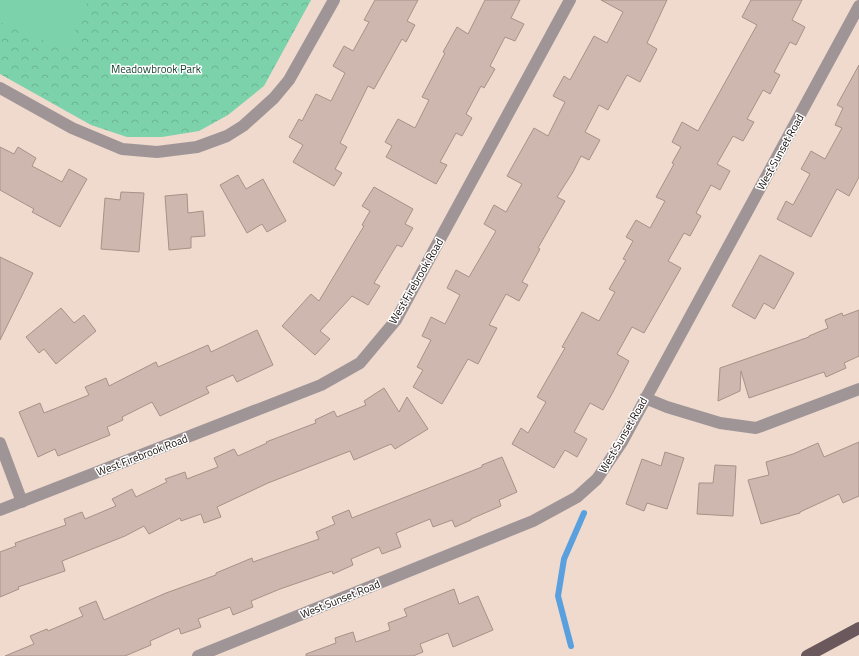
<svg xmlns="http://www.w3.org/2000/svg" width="859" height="656" font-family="'Titillium Web',sans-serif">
  <defs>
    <pattern id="park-crowns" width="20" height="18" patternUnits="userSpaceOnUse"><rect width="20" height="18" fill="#7cd3ab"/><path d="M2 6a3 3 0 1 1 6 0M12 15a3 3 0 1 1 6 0" fill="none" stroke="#6ab492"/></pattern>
  </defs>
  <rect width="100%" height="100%" fill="#efdacd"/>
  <!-- park -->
  <path fill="url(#park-crowns)" d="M0 0H311L264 86 228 115 199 131 162 137H127L91 125 0 74Z"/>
  <!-- pitch -->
  <path fill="#7cd3ab" d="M0 0H81L87 3 67 50 0 22Z"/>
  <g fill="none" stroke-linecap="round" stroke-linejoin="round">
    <!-- stream -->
    <path stroke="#5aa0de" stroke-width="6" d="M571 646 558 596 564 559 584 513"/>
  </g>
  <!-- building -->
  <path fill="#ceb7ae" stroke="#a79188" d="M375 0H418L407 21 415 25 406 42 402 39 374 89 368 86 340 143 347 147 335 169 342 173 334 186 293 162 303 145 289 137 299 119 302 121 316 94 331 101 345 73 333 66 344 46 353 51 369 22 364 20Z
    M485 0H520L511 18 524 24 515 41 505 37 490 66 495 69 484 88 481 86 466 114 472 118 462 136 456 133 440 162 447 165 436 184 386 157 392 146 385 142 398 119 415 128 429 100 422 97 445 53 443 52 457 27 468 34Z
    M601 0H667L647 43 657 49 640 82 627 75 608 110 599 105 585 132 600 140 589 160 581 156 573 172 557 197 565 201 538 248 540 249 522 282 528 285 519 301 506 294 489 325 497 328 478 364 468 359 442 404 413 387 423 370 417 367 431 340 422 336 431 317 445 324 460 295 447 288 456 270 469 277 496 231 484 224 494 205 506 212 522 184 507 176 534 128 548 136 565 102 553 96 564 76 570 80 594 36 607 43 623 12Z
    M751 0H802L792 20 805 27 796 45 790 42 774 72 780 75 770 94 763 90 747 119 754 122 743 141 733 136 717 164 730 171 720 190 711 185 696 213 701 216 690 236 684 233 668 261 681 268 644 333 632 327 617 354 629 361 613 392 603 410 590 403 574 432 587 439 577 457 565 450 554 468 512 444 521 428 528 433 546 402 537 397 565 348 562 347 582 312 599 321 615 292 609 289 626 260 623 259 633 241 626 237 636 220 650 228 665 201 656 197 674 164 672 163 681 147 672 142 682 122 698 131 757 25 742 17Z
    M859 65V177L849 196 837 189 811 237 777 219 786 201 793 205 810 174 801 169 811 151 825 159 842 128 835 125 843 108 837 105Z
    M0 147 14 154 18 147 36 158 32 166 62 182 69 169 87 179 60 227 32 212 34 209 0 190Z
    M238 175 246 189 263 179 286 221 267 232 262 224 247 233 220 185Z
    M374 187 413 209 405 224 413 228 402 247 397 245 374 283 380 286 368 305 352 296 320 331 330 339 315 355 282 326 311 294 319 301 364 226 362 225 370 211 362 206Z
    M121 192 144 193 139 252 101 249 105 198 120 200Z
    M187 194 188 213 203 211 205 236 191 237V248L169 250 165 196Z
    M760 255 794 273 774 309 764 303 755 319 732 306Z
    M0 257 33 273 0 340Z
    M61 308 74 323 84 315 96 331 56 364 44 349 39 353 26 337Z
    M859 310V356L844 363 846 368 826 377 824 372 749 398 741 371 740 391 718 401 720 368 809 337V336L828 328 825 320 842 313 843 316Z
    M257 330 273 365 237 382 233 375 206 387 209 393 160 416 152 402 122 417 123 420 107 427 110 435 58 456 55 449 38 457 19 412 40 403 44 413 89 395 85 387 106 378 109 386 156 362 158 367 208 345 211 352Z
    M384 388 399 412 407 397 428 429 395 449 391 444 354 460 350 451 268 483 217 507 221 517 204 523 201 514 181 521 180 518 149 534 144 526 125 536 62 561 65 571 18 587 19 589 0 597V552L16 546 15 543 66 525 64 519 82 512 85 519 116 506 112 499 132 489 136 497 167 482 165 479 185 472 187 479 218 467 214 458 234 449 238 456 267 443 266 442 316 423 315 420 334 411 337 417 366 405 364 401Z
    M859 442V496L843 503 839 494 800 512V513L761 524 748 480 769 475 766 462 793 454 818 443 824 457Z
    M665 452 684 458 667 509 647 503 644 511 626 504 642 459 661 466Z
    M502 457 517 492 499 500 501 506 471 519V520L455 527 452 520 433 527 430 519 396 533 401 547 382 554 379 547 351 559 353 565 333 574 332 571 280 589 251 601 253 607 233 615 230 607 198 619 201 627 181 634 179 628 150 641 151 645 125 656H5L34 644 30 636 47 629 48 631 83 616 79 608 96 601 104 620 166 593 216 575V573L252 558 253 562 319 539 316 532 335 524 332 517 349 510 352 518 482 467V465Z
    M715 465 736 466 733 516 697 514 699 483H713Z
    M454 589 459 604 478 596 493 630 453 647 448 633 420 644 423 652 413 656H306V654L336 643 335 638 353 632 356 642 390 630 388 623 407 616 404 609Z"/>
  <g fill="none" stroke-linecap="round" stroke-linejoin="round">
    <!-- street -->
    <path stroke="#9f9597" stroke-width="12" d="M0 88 72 128 122 149 157 152 197 147 227 136 243 126 274 98 289 80 334 0
      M645 398 667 407 720 423 756 428 859 389
      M0 443 22 502
      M0 510 321 385 360 363 396 320 570 0
      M198 656 533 521 577 497 597 479 622 442 859 6"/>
    <!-- primary -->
    <path stroke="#6b585c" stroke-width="12" d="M807 656 859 628"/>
  </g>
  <g text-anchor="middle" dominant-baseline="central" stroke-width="3" stroke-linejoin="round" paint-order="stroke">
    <!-- park labels -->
    <g font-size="11" fill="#184331" stroke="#fff">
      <text x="156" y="69">Meadowbrook Park</text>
    </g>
    <!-- street labels -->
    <g font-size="11" fill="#160f0b" stroke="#fff">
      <text transform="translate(780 152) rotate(-61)">West Sunset Road</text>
      <text transform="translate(416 281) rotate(-60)">West Firebrook Road</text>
      <text transform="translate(623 435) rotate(-60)">West Sunset Road</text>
      <text transform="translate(142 455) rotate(-21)">West Firebrook Road</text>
      <text transform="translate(340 599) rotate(-22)">West Sunset Road</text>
    </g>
  </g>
</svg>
